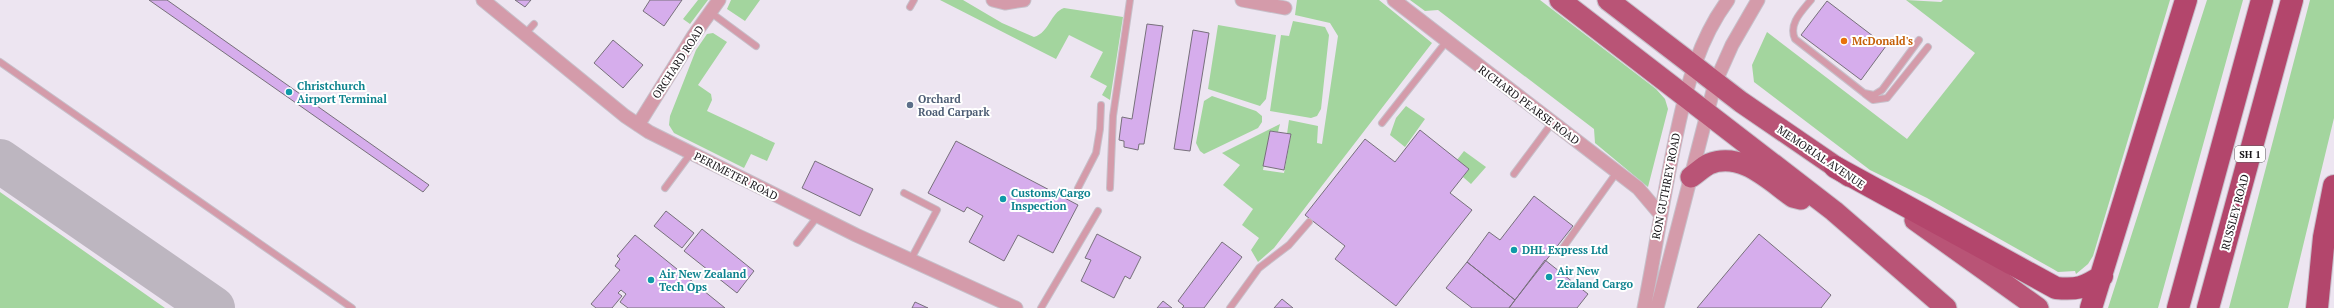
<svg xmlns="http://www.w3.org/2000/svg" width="2334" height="308" font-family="'PT Serif',serif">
  <rect width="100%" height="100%" fill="#ede5f1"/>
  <!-- green -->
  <path fill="#a3d59e" d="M698 0H708L690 24 683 19Z
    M731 0H760L745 21 727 9Z
    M940 0H963L1002 23 1034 37C1050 32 1050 13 1064 8L1123 17 1110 100 1102 95 1107 86 1090 77 1103 52 1069 35 1056 59Z
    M1297 0H1379L1432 43 1274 248 1258 262 1251 250 1259 238 1242 225 1253 209 1223 185 1240 165 1222 153 1280 124 1278 132 1270 131 1263 170 1284 173 1291 135 1287 134 1289 120 1318 126 1317 143 1322 144 1338 36 1330 23 1295 15Z
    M1410 0H1540L1656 89 1665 99 1668 109 1648 187 1595 143 1594 129 1438 10 1425 11Z
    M1906 0 1941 2 1943 0H2170L2093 256 2088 264 2076 274 2075 271 2058 272 2053 269 1927 198 1870 170 1754 82 1752 65 1767 32 1907 139 1975 53Z
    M2207 0H2243L2158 308H2108Z
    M2310 0H2334V118L2288 308H2229Z
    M1293 21 1325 27 1329 35 1321 109 1317 116 1311 118 1270 111 1281 35 1289 36Z
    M1218 25 1276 35 1266 99 1260 106 1208 89Z
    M713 33 727 42 698 85 711 94 712 100 707 111 775 143 767 161 751 154 744 168 674 133 669 125 670 116 696 50 707 34Z
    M1212 96 1256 111 1262 116V122L1258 128 1204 154 1200 151 1196 143 1204 101Z
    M1406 106 1425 119 1405 147 1390 135 1396 118Z
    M1464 151 1486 167 1471 184 1463 177 1469 169 1457 160Z
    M0 192 165 308H0Z"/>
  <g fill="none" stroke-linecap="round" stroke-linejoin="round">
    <!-- taxiway -->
    <path stroke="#bdb6c0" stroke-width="44" d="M0 161 213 308"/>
  </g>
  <!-- building -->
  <path fill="#d6adec" stroke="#77707b" d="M149 0H167L429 185 423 192Z
    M515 0H531L525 7Z
    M650 0H682L664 26 643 11Z
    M1827 1 1886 46 1861 80 1801 35Z
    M1147 24 1163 26 1144 144H1139L1138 150 1124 147V141L1119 140 1122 117 1132 119Z
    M1193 30 1209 33 1190 151 1174 149Z
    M613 40 643 65 623 88 594 63Z
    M1420 130 1469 169 1450 193 1472 210 1396 306 1335 259 1345 246 1305 215 1365 139 1395 162Z
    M1270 131 1291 134 1284 170 1263 166Z
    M956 141 1078 205 1053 253 1018 235 1004 261 969 242 983 216 967 207 964 212 928 193Z
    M815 161 873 189 860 216 802 188Z
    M1534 196 1573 226 1515 300 1467 262 1489 232 1500 240Z
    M666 211 694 233 682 248 654 226Z
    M702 229 754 271 737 293 684 251Z
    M1097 234 1141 257 1130 279 1125 276 1114 298 1081 281 1091 260 1085 258Z
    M1759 234 1831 295 1821 308H1697Z
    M635 235 725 308H628L620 302 626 294 621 290 618 293 622 296 612 308H596L591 304 620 270 615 266 620 259 617 256Z
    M1222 242 1242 257 1204 308H1182L1184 306 1178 301Z
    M1545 260 1588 294 1577 308H1509Z
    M1467 262 1515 300 1509 308H1472L1446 288Z
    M1282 299 1293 308H1274Z
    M1163 301 1172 308H1157Z
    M915 302 928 308H912Z"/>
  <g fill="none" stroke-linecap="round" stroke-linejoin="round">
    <!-- service casing -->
    <g stroke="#c7c0ca" stroke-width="8">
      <path id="service" d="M1811 0C1802 11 1788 24 1795 39L1864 93 1874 95 1882 90 1919 40
        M910 7 914 0
        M710 12 756 46
        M525 34 534 24
        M0 62 352 308
        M1865 94 1873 100 1887 98 1928 47
        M1382 123 1446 42
        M1514 174 1552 123
        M665 188 691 153
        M1078 188 1096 153 1100 129 1101 105
        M1110 188 1113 116 1130 0
        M904 193 937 210 910 261
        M797 243 817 217
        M1562 249 1617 172
        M1041 308 1098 211
        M1230 308 1259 268 1289 245 1309 222"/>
    </g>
    <!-- minor casing -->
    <g stroke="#c7c0ca" stroke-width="15">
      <path id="minor" d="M483 0 625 116 649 132 856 235 1016 308
        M993 0 1005 3 1024 0
        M1242 0 1285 8
        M1394 0 1638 188 1660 214
        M638 125 694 35 719 0
        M1644 308C1656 249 1664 190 1677 132 1687 85 1699 39 1728 0
        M1657 308 1715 83 1732 45 1758 0"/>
    </g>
    <!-- primary casing -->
    <g stroke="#c7c0ca" stroke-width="23">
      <path id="primary" d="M1560 0 1834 211 1946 308
        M1608 0 1741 102 1849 176
        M1691 177C1697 173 1703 167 1709 164 1741 151 1769 180 1793 197L1801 199
        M1915 220 2038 308"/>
    </g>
    <!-- trunk casing -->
    <g stroke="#c7c0ca" stroke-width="24">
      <path id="trunk" d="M1835 167 2056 288C2077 290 2084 288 2102 276
        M2091 308 2186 0
        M2178 308 2262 0
        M2208 308 2292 0
        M2317 308 2324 237 2334 186"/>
    </g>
    <!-- service -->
    <use href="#service" stroke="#d49baa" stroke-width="6"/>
    <!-- minor -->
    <use href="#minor" stroke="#d49baa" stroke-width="13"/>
    <!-- primary -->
    <use href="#primary" stroke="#b95476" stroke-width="21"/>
    <!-- trunk -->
    <use href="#trunk" stroke="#b3466c" stroke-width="22"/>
  </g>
  <!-- markers -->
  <circle fill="#e8710a" stroke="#fff" stroke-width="1.5" cx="1844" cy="41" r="4"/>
  <g fill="#0f9aa8" stroke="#fff" stroke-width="1.5">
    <circle cx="289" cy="92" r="4"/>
    <circle cx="1003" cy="199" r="4"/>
    <circle cx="1514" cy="250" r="4"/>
    <circle cx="1549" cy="277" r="4"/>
    <circle cx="651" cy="280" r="4"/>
  </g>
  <circle fill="#5c6f8a" stroke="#fff" stroke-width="1.5" cx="910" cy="105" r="4"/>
  <g text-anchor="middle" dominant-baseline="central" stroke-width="4" stroke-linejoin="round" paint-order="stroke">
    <!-- shield labels -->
    <rect fill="#fff" stroke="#5e5c5f" stroke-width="1" x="2235" y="146" width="30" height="16" rx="3"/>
    <g font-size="10" font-weight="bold" fill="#19161a">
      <text x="2250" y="154">SH 1</text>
    </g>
    <!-- food labels -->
    <g font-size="11" font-weight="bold" fill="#c56008" stroke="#fff" text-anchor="start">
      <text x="1852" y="41">McDonald's</text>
    </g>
    <!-- street labels -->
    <g font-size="11" fill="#19161a" stroke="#fff">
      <text transform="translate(678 62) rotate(-57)">ORCHARD ROAD</text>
      <text transform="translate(1529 105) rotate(37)">RICHARD PEARSE ROAD</text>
      <text transform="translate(1821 157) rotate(34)">MEMORIAL AVENUE</text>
      <text transform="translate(736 176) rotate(27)">PERIMETER ROAD</text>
      <text transform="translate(1666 186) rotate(-79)">RON GUTHREY ROAD</text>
      <text transform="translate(2235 212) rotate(-75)">RUSSLEY ROAD</text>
    </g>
    <!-- culture labels -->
    <g font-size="11" font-weight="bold" fill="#0d838f" stroke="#fff" text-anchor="start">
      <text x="297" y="86">Christchurch<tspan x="297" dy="13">Airport Terminal</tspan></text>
      <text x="1011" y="193">Customs/Cargo<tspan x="1011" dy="13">Inspection</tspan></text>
      <text x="1522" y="250">DHL Express Ltd</text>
      <text x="1557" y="271">Air New<tspan x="1557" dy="13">Zealand Cargo</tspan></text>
      <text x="659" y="274">Air New Zealand<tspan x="659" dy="13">Tech Ops</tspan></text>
    </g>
    <!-- service labels -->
    <g font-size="11" font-weight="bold" fill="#4e5e75" stroke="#fff" text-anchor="start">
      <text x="918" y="99">Orchard<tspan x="918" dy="13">Road Carpark</tspan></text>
    </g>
  </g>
</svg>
